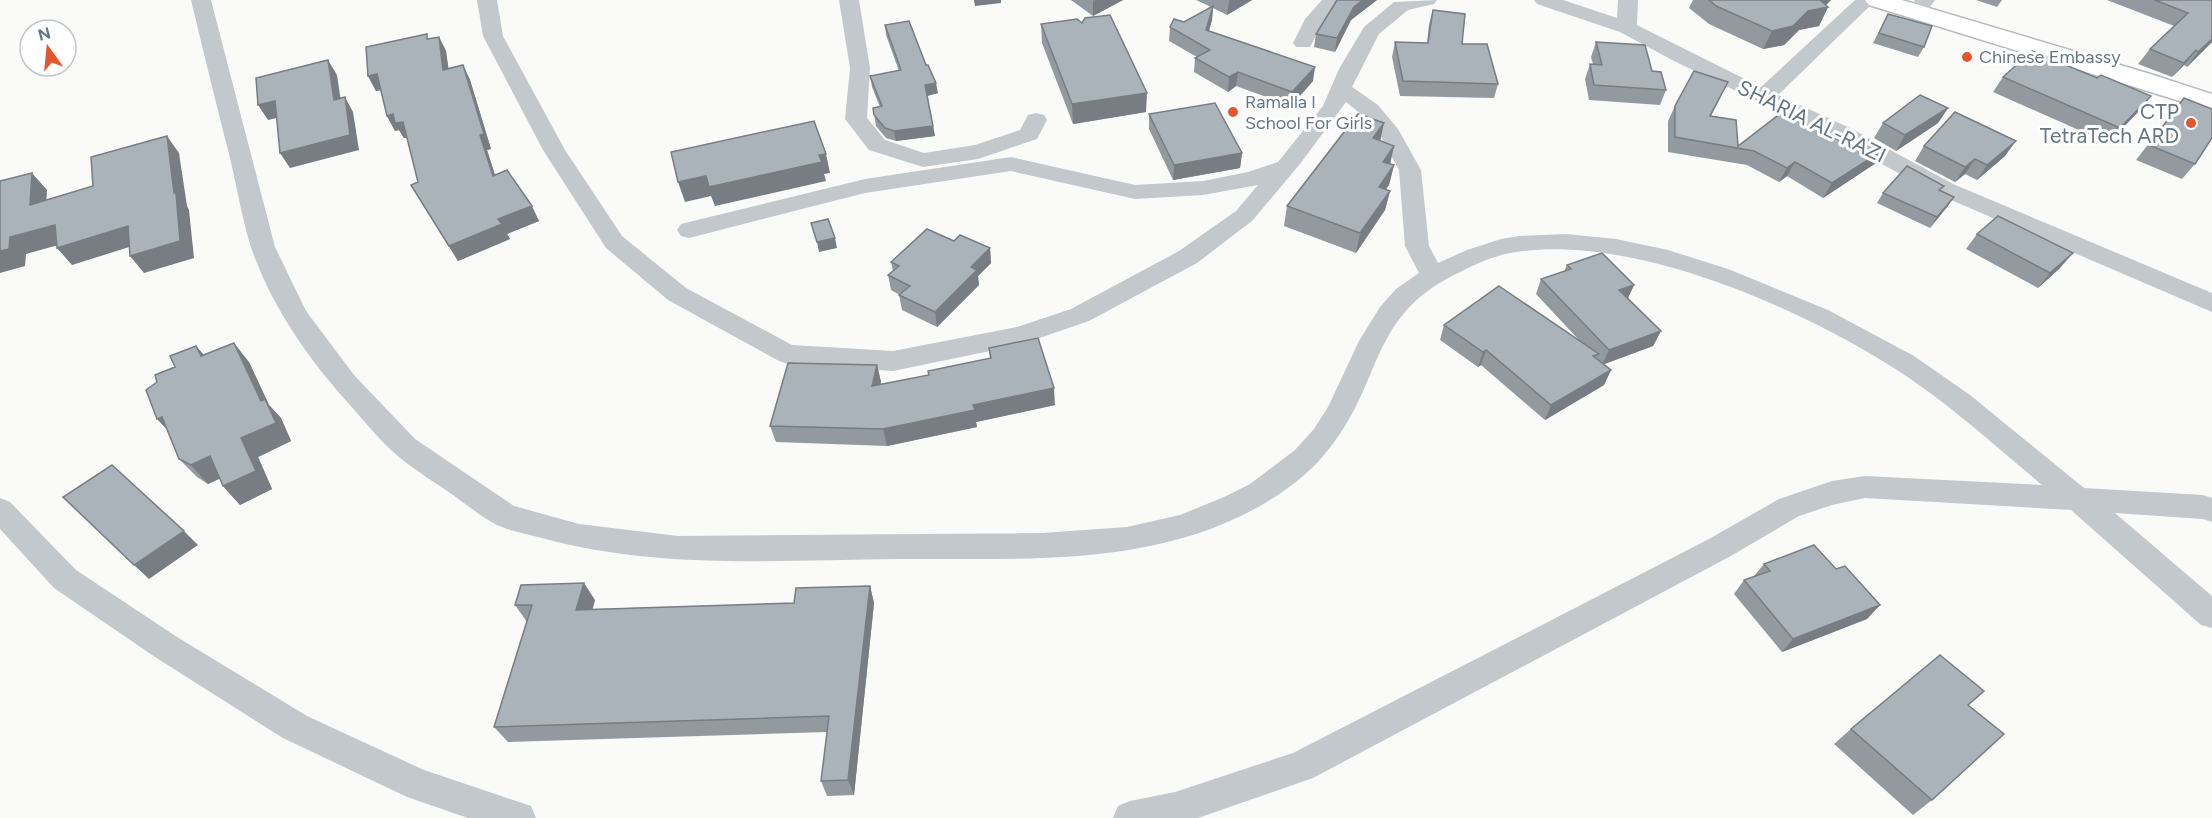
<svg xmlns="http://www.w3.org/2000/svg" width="2212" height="818" font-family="Figtree,sans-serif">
  <rect width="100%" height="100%" fill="#fafaf8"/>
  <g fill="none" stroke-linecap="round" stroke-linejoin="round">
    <!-- major casing -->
    <g stroke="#b5babe" stroke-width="3">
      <path id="major" d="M1865 0H1902L2147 73 2212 94V111L1869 5Z"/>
    </g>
    <!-- minor -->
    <path fill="#c3c8cc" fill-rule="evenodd" d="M191 0H211L275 247 306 311 354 375 415 439 514 506 579 524 678 536 1042 533 1127 527 1180 515 1224 497 1250 484 1295 450 1314 429 1328 407 1359 341 1380 307 1396 289 1419 273 1405 246 1399 170 1381 137 1362 115 1346 102 1300 164 1252 221 1197 263 1089 321 1019 345 893 371 788 364 779 361 668 300 606 248 543 150 483 36 477 0H497L503 36 565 150 622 236 686 288 792 345 893 351 1017 327 1071 309 1179 251 1236 211 1258 185 1203 195 1135 199 1011 171 865 193 689 238 681 236 677 230 681 224 689 222 865 179 1011 157 1135 185 1203 181 1248 172 1278 162 1323 106 1339 69 1364 27 1394 2 1437 0 1434 4 1408 10 1379 34 1352 87 1378 105 1398 129 1421 170 1429 246 1438 263 1467 250 1501 239 1518 236 1566 234 1616 239 1668 250 1728 269 1828 310 1914 356 1970 395 2084 488 2203 495 2212 498V522L2203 519 2115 513 2212 596V628L2201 625 2071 510 1865 498 1832 505 1799 516 1729 557 1313 778 1198 818H1113L1118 806 1130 801 1175 792 1293 753 1709 539 1779 499 1832 481 1865 476 2042 485C1999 449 1957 411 1912 380 1812 312 1632 231 1510 253 1490 257 1472 266 1454 275 1370 317 1382 381 1332 445 1316 467 1293 486 1270 500 1158 569 1024 558 898 559 780 560 658 570 542 538 528 534 510 531 497 525 483 518 470 507 457 498 438 484 417 472 399 457 381 442 365 422 350 405 308 359 269 303 250 244 242 217 237 189 231 162 217 108 204 54 191 0Z
      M839 0H859L870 68 867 118 885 140 924 153 975 145 1020 130 1028 115 1036 113 1044 115 1047 120 1037 139 978 159 923 167 869 150 845 119 850 68Z
      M1322 0H1343L1324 21 1310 47H1296L1293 43 1305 19Z
      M1534 0H1563L1617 18 1618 0H1638L1637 25 1761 87 1855 0H1876L1778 95 1850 128 1953 184 2212 293V312L1937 194 1834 138 1674 61 1620 32 1537 4Z
      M1915 0H1935C1927 11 1923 20 1909 16L1906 12Z
      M0 498 10 502 76 570 177 637 307 716 424 770 531 806 536 818H468L407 797 283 738 155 657 54 588 0 529Z"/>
    <!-- major -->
    <use href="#major" fill="#fff" fill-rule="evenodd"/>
  </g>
  <!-- wall -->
  <path fill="#929a9f" d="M1071 0H1123L1093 16Z
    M1196 0H1252L1227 15 1213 8 1212 20 1209 31 1313 81 1291 106 1236 86 1228 92 1194 72 1195 58 1197 57 1169 41 1170 27 1184 22 1211 7Z
    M1337 0H1377L1351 20 1335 52 1314 47 1316 34Z
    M1693 0H1831L1826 5 1828 7 1819 26 1799 30 1784 45 1763 49 1709 24 1689 8Z
    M1976 0H2002L1997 7Z
    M2107 0H2212V42L2187 67 2184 65 2172 77 2138 64 2150 49 2174 26Z
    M1433 10 1498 84 1494 98 1400 96 1392 57 1395 42 1427 43 1429 24Z
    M1888 14 1924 47 1918 57 1873 43Z
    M1041 24 1146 112 1073 124 1042 43Z
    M885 25 938 93 927 96 935 136 896 141 886 138 876 126 873 108 880 107 872 87 870 76 899 71 886 35Z
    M439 37 446 51 448 68 463 65 470 80 491 149 487 150 495 175 539 221 507 234 510 239 458 261 411 185 418 182 407 138H404L399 130 395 131 387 116 381 90 376 91 368 76 429 39Z
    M1596 42 1652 71 1666 90 1660 105 1589 100 1585 79 1590 64H1593L1591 57Z
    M2003 77 2139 111 2108 143 1993 92Z
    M1728 82 1711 116 1738 146 1839 140 1885 149 1876 163 1823 198 1787 176 1779 182 1747 165 1668 152V121L1675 106Z
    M2184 98 2195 164 2182 179 2136 160Z
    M1948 108 1938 123 1896 151 1874 138 1883 123Z
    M1149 114 1242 153 1240 168 1173 180 1149 129Z
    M1380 141 1390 164 1394 165 1389 185 1386 189 1390 191 1385 210 1356 253 1284 226 1287 206Z
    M1924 146 2005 156 1977 180 1965 174 1955 182 1915 161Z
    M1941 191 1954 197 1947 207 1930 228 1877 203 1883 193Z
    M1977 234 2060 268 2038 288 1966 249Z
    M954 241 990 248 991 263 978 276 979 285 937 327 902 310 899 295H900L891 290 888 275 893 271 891 262Z
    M1567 265 1634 285 1628 298 1661 331 1653 346 1603 364 1611 370 1604 385 1545 420 1481 365 1478 367 1440 340 1444 325 1578 339 1536 294 1541 279 1564 272Z
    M196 346 204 355 249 362 269 405 281 418 291 441 258 457 272 489 240 505 223 486 220 478 208 484 197 477 179 459 168 431 157 382 175 367Z
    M989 348 1055 405 976 422 977 427 887 446 776 442 770 426 877 365 881 382 880 385 929 375 990 359Z
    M1764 564 1836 569 1880 605 1867 619 1782 652 1734 594 1744 580 1754 576Z
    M870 586 874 603 854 795 827 796 821 781 827 732 508 742 494 727 527 622 515 605 595 600 592 609 794 603Z
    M1968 705 1932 800 1913 815 1834 744 1851 729Z"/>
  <!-- shaded-wall -->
  <path fill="#777d82" d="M974 0H1001V3L975 6Z
    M1095 0H1123L1093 16V1Z
    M1230 0H1252L1227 15 1229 1Z
    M1363 0H1377L1351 20 1335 52 1337 38 1354 7Z
    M1823 0H1831L1823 8 1828 7 1819 26 1799 30 1784 45 1763 49 1772 31Z
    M1213 6 1212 20 1205 44 1206 30Z
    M439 37 446 51 451 85 443 70Z
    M2212 39V42L2187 67 2198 52Z
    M2196 50 2184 65 2172 77 2184 63Z
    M328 60 337 75 343 115 334 100Z
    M463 65 470 80 491 149 487 150 500 191 493 176 480 135Z
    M1315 67 1313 81 1291 106 1292 92Z
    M1238 72 1236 86 1228 92 1229 77Z
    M377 74 386 89 376 91 368 76Z
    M936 83 938 93 927 96 925 85Z
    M1147 93 1146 112 1073 124 1072 104Z
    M2151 96 2139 111 2108 143 2120 128Z
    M345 97 353 112 359 150 290 168 280 153Z
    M275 101 285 116 268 120 258 105Z
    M1948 108 1938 123 1896 151 1905 135Z
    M393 114 403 122 411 137 404 138 399 130 395 131 387 116Z
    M1384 123 1380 142 1373 138Z
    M933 126 935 136 896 141 894 131Z
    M167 136 179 153 187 206 189 210 194 258 144 273 130 256 174 193Z
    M2016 141 2005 156 1977 180 1987 165Z
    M1394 146 1390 165 1383 162Z
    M1885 149 1876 163 1823 198 1832 183Z
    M1242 153 1240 168 1173 180 1174 165Z
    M826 154 830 173 824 174 826 181 715 206 711 196 685 202 678 182 706 176Z
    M1975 159 1965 174 1955 182 1965 167Z
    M1795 162 1787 176 1779 182 1787 168Z
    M1394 165 1389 185 1375 206 1379 187Z
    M32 173 47 190 45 222 30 205Z
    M1390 191 1385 210 1356 253 1360 233Z
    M1954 197 1947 207 1930 228 1937 217Z
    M532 206 539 221 507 234 510 239 458 261 449 246 498 219Z
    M55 225 69 242 26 254 25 266 0 273V251L10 237Z
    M128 226 142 243 72 265 57 248Z
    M835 238 837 248 819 252 817 242Z
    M990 248 991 263 978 276 979 285 937 327 935 312 971 267Z
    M2073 253 2060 268 2038 288 2050 273Z
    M1634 285 1627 300 1619 290Z
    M1661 331 1653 346 1602 365 1609 350Z
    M234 343 249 362 269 405 281 418 291 441 258 457 272 489 240 505 223 486 241 438 261 401Z
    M196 346 212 365 201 356Z
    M1486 350 1481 365 1478 367 1483 352Z
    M877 365 881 382 876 403 872 386Z
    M1611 370 1604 385 1545 420 1551 405Z
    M1054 388 1055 405 976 422 977 427 887 446 883 429 973 405Z
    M162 417 175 438 157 419Z
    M210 456 228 475 208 484 191 465Z
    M184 531 198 545 149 579 134 565Z
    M584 583 595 600 588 627 576 610Z
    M870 586 874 603 854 795 848 780Z
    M1880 605 1867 619 1782 652 1793 639Z"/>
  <!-- building -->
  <path fill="#aab3b9" stroke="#777d82" stroke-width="1.5" d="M1337 0H1363L1354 7 1337 38 1316 34Z
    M1709 0H1823L1821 1 1828 7 1808 11 1793 26 1772 31 1716 6Z
    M2155 0H2212V39L2198 52 2196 50 2184 63 2150 49 2188 13Z
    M1213 6 1206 30 1315 67 1292 92 1238 72 1229 77 1195 58 1210 50 1170 27 1174 19 1184 22Z
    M1433 10 1465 14 1462 44H1487L1498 84 1403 81 1395 42 1428 43Z
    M1888 14 1932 26 1924 47 1879 33Z
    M1110 15 1147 93 1072 104 1041 24 1077 19 1082 23 1085 18Z
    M909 21 926 65H928L936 83 925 85 933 126 894 131 885 128 874 115 873 108 882 106 870 76 901 70 885 25Z
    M427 34V39L439 37 443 70 463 65 484 134 480 135 493 176 507 170 532 206 498 219 502 224 449 246 411 185 418 182 403 122 395 123 393 114 387 116 377 74 368 76 366 47Z
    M1596 42 1645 45 1652 71 1661 72 1666 90 1594 85 1590 64 1602 65Z
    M2032 51 2097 78 2101 75 2151 96 2120 128 2003 77Z
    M328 60 334 100 345 97 350 135 280 153 275 101 258 105 256 78Z
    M1694 71 1728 82 1710 116 1736 120 1738 146 1781 113 1839 140 1843 138 1853 143 1864 138 1885 149 1832 183 1795 162 1787 168 1754 151 1675 137V106Z
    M1920 95 1948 108 1905 135 1883 123Z
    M2184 98 2212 109V138L2195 164 2149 145Z
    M1215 103 1242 153 1174 165 1149 114Z
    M1955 112 2016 141 1987 165 1975 159 1965 167 1924 146Z
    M1358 114 1384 123 1373 138 1394 146 1383 162 1394 165 1379 187 1390 191 1360 233 1287 206Z
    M814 121 826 154 819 155 822 162 709 187 706 176 678 182 671 152Z
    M167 136 174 193H176L180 241 130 256 128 226 57 248 55 225 10 237 9 249 0 251V181L32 173 30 205 93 186 91 157Z
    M1907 166 1944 186 1939 190 1954 197 1937 217 1883 193Z
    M1998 216 2073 253 2050 273 1977 234Z
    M828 219 835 238 817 242 811 223Z
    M927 229 954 241 960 235 990 248 971 267 977 270 935 312 899 295 910 286 888 275 899 266 891 262Z
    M1602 253 1634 285 1619 290 1661 331 1609 350 1541 279 1571 269 1567 265Z
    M1499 286 1599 354 1593 356 1611 370 1551 405 1486 350 1483 352 1444 325Z
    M1038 338 1054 388 973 405 975 410 883 429 770 426 788 363 877 365 872 386 929 375 928 371 991 358 989 348Z
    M234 343 261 401 265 399 276 423 241 438 256 471 223 486 210 456 191 465 179 459 162 417 157 419 146 390 157 382 155 375 175 367 170 356 196 346 201 356Z
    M112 465 184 531 134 565 63 497Z
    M1814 545 1836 569 1845 566 1880 605 1793 639 1744 580 1770 571 1764 564Z
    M584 583 576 610 794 603 796 588 870 586 848 780 821 781 829 716 494 727 532 605H515L521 585Z
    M1940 655 1984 691 1968 705 2004 734 1932 800 1851 729Z"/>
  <!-- markers -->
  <g fill="#e4572e" stroke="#fff" stroke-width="2">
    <circle cx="1967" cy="57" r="6"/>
    <circle cx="1233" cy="112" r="6"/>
    <circle cx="2191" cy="123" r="6"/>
  </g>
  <g text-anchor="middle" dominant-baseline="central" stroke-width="6" stroke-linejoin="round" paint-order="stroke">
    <!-- far-poi labels -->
    <g font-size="18" fill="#657683" stroke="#fff" text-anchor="start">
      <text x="1979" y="57">Chinese Embassy</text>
      <text x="1245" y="102">Ramalla l<tspan x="1245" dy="21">School For Girls</tspan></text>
    </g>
    <!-- poi labels -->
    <g font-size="21" fill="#657683" stroke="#fff" text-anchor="end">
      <text x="2179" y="111">CTP<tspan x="2179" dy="24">TetraTech ARD</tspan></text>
    </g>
    <!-- street labels -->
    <g font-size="21" fill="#657683" stroke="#fff">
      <text transform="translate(1812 121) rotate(26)">SHARIA AL-RAZI</text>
    </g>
  </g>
  <!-- north arrow -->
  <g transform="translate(48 48) rotate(345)"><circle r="28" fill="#ffffff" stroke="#c1c8cd" stroke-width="1.5"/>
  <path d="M0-4.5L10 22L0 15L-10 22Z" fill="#e4572e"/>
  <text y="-9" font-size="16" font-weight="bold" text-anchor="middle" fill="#657683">N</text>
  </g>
</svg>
